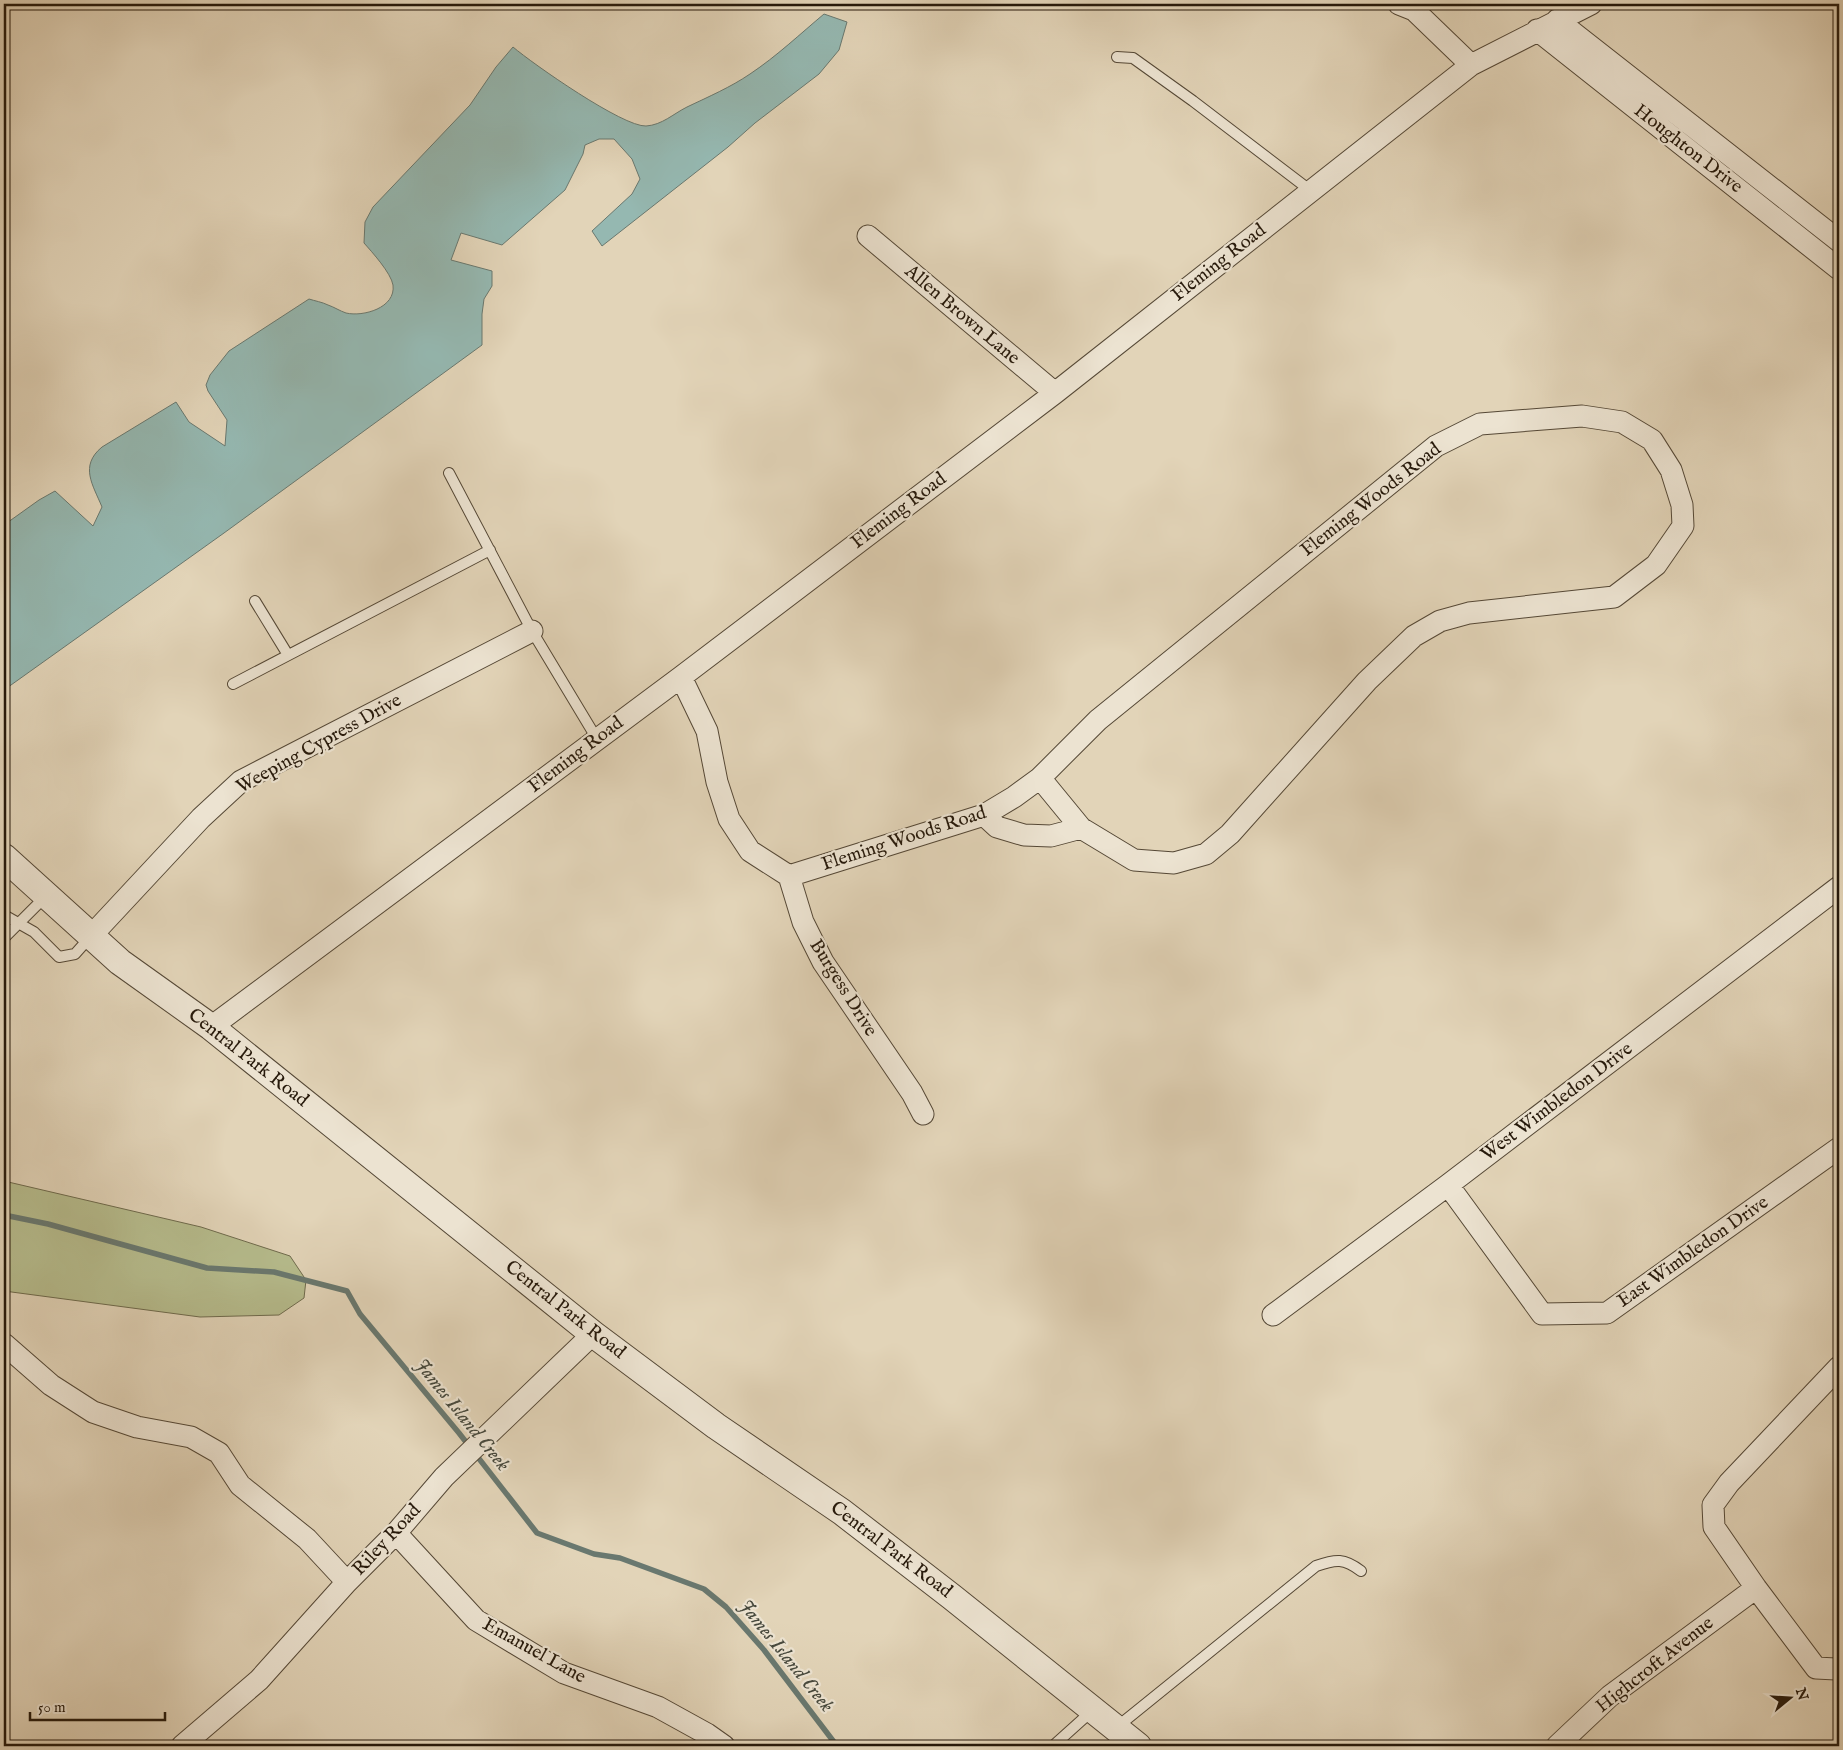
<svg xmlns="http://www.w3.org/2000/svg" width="1843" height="1750" font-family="'IM FELL English',serif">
  <rect width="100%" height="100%" fill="#e2d4b8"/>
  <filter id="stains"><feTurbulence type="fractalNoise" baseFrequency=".004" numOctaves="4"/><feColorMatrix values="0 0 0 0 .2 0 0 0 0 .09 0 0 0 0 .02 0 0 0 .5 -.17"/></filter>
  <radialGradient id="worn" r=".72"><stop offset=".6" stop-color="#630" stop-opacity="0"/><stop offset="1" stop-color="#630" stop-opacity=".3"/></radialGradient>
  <!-- green -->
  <path fill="#b6bc8d" stroke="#6e6a4c" d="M4 1181 201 1227 290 1256 306 1280 304 1298 279 1315 200 1317 4 1291Z"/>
  <!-- water -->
  <path fill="#95b8b1" stroke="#69786f" d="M824 14 847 22 839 50 819 74 755 123 728 147 602 246 592 231 632 194 640 179 632 159 614 139H599L585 145 583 154 565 190 502 245 461 233 451 260 492 271V286L484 299 482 314V345L224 533 4 690V525L39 500 55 491 93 526 102 507C93 485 79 466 102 447L176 402 189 422 225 446 227 420 208 391 206 385 210 375 229 351 309 299C315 301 322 302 328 305 334 307 340 311 346 313 363 317 396 308 393 285 391 273 372 252 364 243L365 222 373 207 470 105 496 67 513 47C533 64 623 127 646 126 662 125 673 114 687 107 708 97 731 87 750 74 777 56 800 34 824 14Z"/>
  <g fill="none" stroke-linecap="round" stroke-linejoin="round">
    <!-- stream -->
    <path stroke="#69786f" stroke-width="5.5" d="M4 1215 48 1224 207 1268 274 1272 347 1291 360 1314 459 1433 537 1533 594 1554 620 1558 704 1589 726 1607 764 1650 837 1746"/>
    <!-- service casing -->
    <g stroke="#554836" stroke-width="12">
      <path id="service" d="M1117 57 1133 58 1193 101 1311 191
        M449 473 532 631 597 739
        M255 601 288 655
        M233 684 490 550
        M4 915 34 932 59 957 75 954 91 936
        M4 938 46 896
        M1117 1727 1316 1566C1336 1559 1344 1558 1361 1571
        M1053 1746 1093 1710"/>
    </g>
    <!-- minor casing -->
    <g stroke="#554836" stroke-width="23">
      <path id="minor" d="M1399 4 1414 10 1471 65
        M1557 20 1839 241
        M1537 30 1839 269
        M868 236 1055 393
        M681 677 707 731 717 782 729 819 750 851 789 876 803 922 823 962 912 1093 923 1114
        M984 815 997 827 1024 835 1051 836 1081 828
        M789 876 984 815 1014 797 1040 778 1098 720 1436 446 1480 424 1582 416 1622 422 1652 440 1671 470 1682 505 1683 526 1656 565 1614 597 1469 613 1440 621 1414 636 1367 681 1230 834 1206 854 1174 863 1134 860 1081 828 1040 778
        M91 936 201 818 241 781 532 631
        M211 1027 681 677 1055 393 1471 65 1591 4
        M1448 1185 1542 1314 1607 1313 1839 1148
        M1273 1315 1448 1185 1839 887
        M4 1344 51 1385 93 1412 137 1427 191 1437 219 1453 240 1485 307 1539 347 1582
        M1839 1367 1729 1483 1713 1505 1714 1527 1756 1588 1816 1668 1836 1669 1839 1667
        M396 1533 476 1620 564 1673 658 1707 707 1734 724 1746
        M182 1746 259 1680 347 1582 396 1533 444 1477 593 1334
        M1557 1746 1610 1696 1756 1588"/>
    </g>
    <!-- tertiary casing -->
    <g stroke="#554836" stroke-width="28">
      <path id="tertiary" d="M4 857 120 962 211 1027 593 1334 716 1426 842 1512 952 1597 1138 1746"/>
    </g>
    <!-- service -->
    <use href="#service" stroke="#ece3d1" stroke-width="10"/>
    <!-- minor -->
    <use href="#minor" stroke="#ece3d1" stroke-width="21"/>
    <!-- tertiary -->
    <use href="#tertiary" stroke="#ece3d1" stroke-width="26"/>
  </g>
  <g text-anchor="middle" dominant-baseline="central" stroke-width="4.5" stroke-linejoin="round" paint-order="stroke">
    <!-- street labels -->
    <g font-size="19" fill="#26190b" stroke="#ece3d1">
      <text transform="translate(1688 149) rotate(38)">Houghton Drive</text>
      <text transform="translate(1219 263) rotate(-38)">Fleming Road</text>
      <text transform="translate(962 315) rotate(40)">Allen Brown Lane</text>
      <text transform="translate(1371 500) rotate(-38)">Fleming Woods Road</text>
      <text transform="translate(899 511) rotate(-37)">Fleming Road</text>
      <text transform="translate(319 744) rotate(-29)">Weeping Cypress Drive</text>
      <text transform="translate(576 755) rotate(-37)">Fleming Road</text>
      <text transform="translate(904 839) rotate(-18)">Fleming Woods Road</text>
      <text transform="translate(843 988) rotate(58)">Burgess Drive</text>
      <text transform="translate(248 1058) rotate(38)">Central Park Road</text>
      <text transform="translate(1557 1102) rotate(-37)">West Wimbledon Drive</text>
      <text transform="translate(1693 1252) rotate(-35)">East Wimbledon Drive</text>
      <text transform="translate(565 1310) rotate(38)">Central Park Road</text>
      <text transform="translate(387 1540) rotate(-47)">Riley Road</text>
      <text transform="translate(891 1550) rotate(37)">Central Park Road</text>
      <text transform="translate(534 1651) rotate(29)">Emanuel Lane</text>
      <text transform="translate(1655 1665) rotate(-38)">Highcroft Avenue</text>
    </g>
    <!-- water labels -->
    <g font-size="20" font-style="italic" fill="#47493d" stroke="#ece3d1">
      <text transform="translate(462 1415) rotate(51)">James Island Creek</text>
      <text transform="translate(786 1656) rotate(51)">James Island Creek</text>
    </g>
  </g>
  <!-- margin -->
  <rect width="1843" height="1750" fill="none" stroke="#e2d4b8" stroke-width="20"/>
  <rect x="5" y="5" width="1833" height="1740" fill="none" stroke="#26190b" stroke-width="2.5"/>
  <rect x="10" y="10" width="1823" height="1730" fill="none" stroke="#26190b"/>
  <!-- north arrow -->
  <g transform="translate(1790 1698) rotate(72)" stroke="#ece3d1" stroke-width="4" paint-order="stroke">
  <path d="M0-4L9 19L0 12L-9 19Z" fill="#26190b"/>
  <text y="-8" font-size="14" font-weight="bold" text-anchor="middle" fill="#26190b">N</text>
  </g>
  <!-- scale -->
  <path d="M30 1712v8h135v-8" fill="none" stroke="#26190b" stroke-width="2.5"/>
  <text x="38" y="1712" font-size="15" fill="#26190b" stroke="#ece3d1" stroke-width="4" paint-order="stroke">50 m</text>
  <rect width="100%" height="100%" filter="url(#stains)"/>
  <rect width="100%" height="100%" fill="url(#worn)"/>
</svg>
